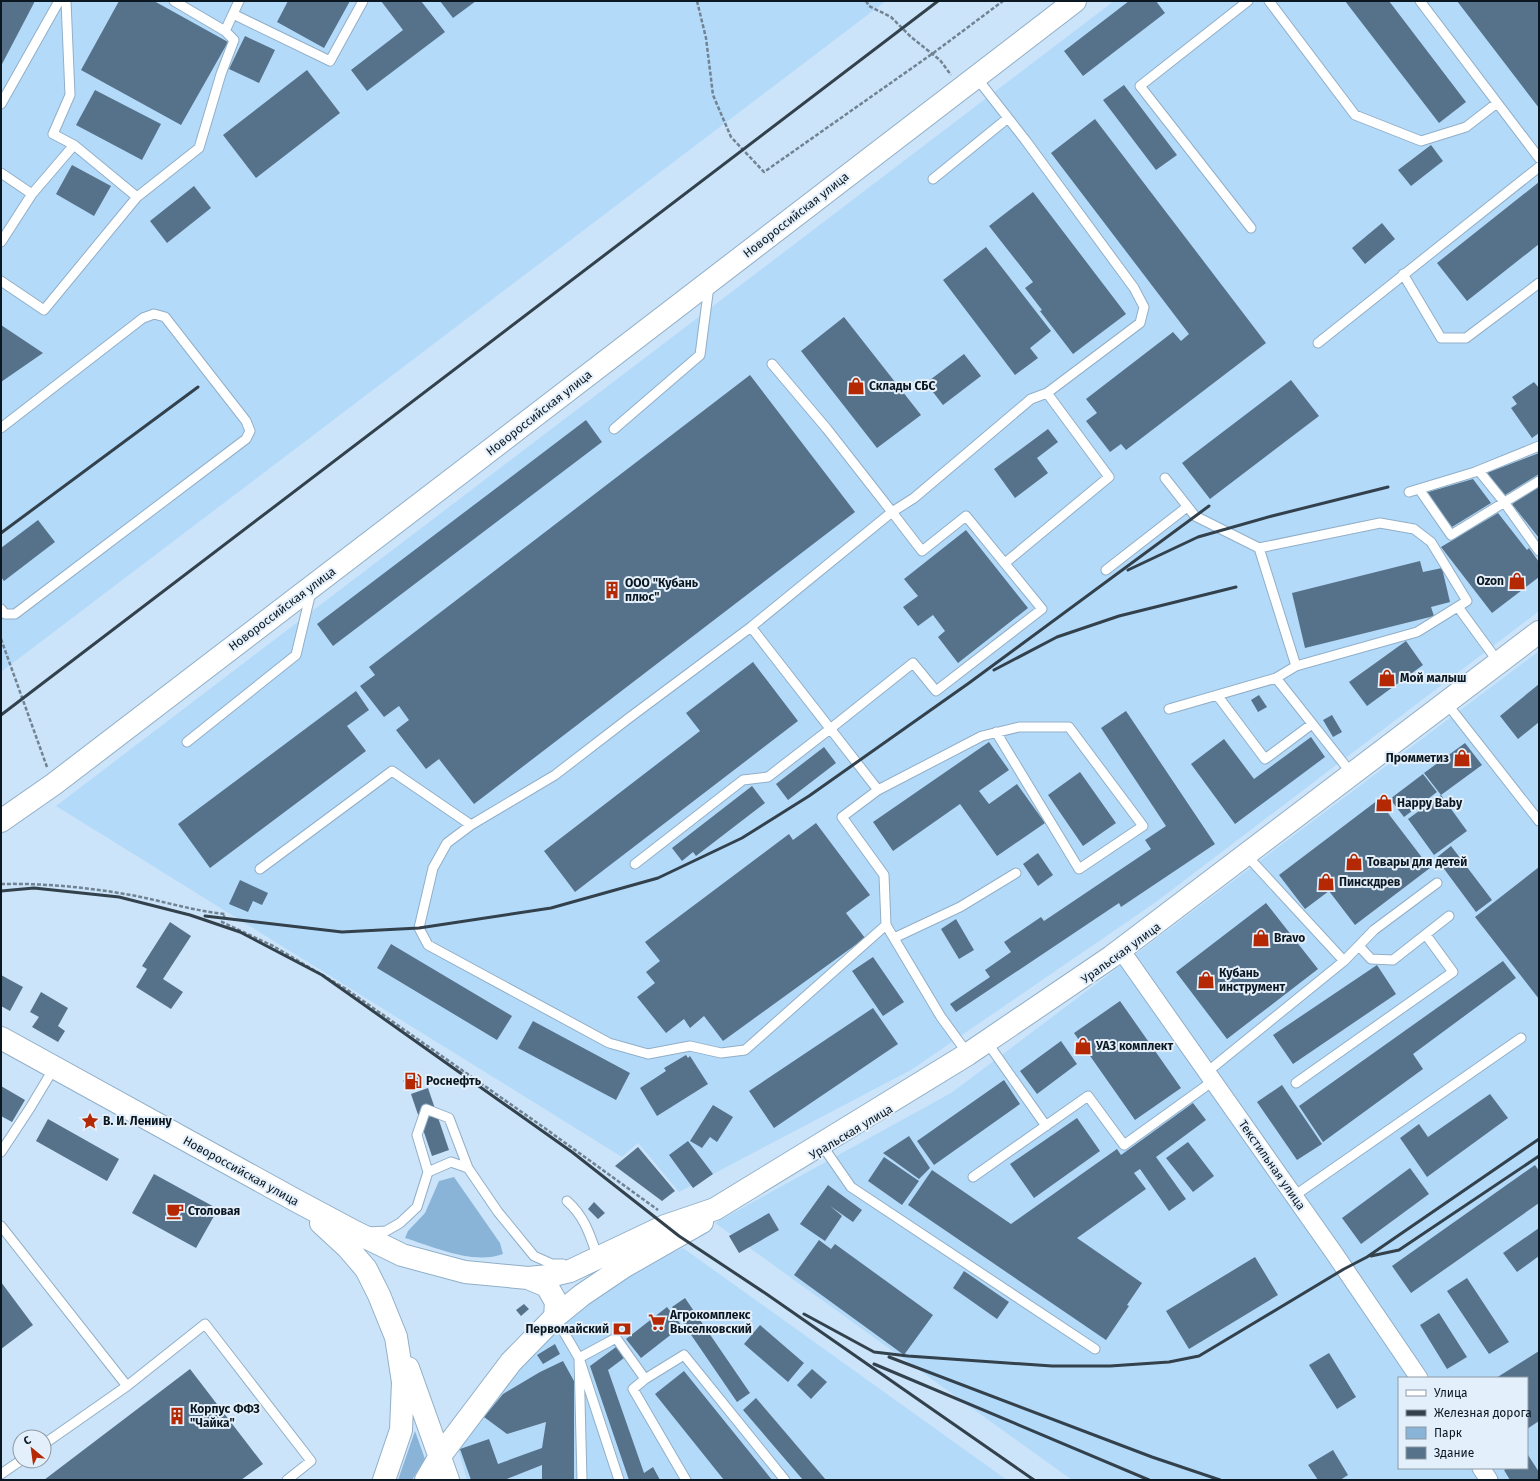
<svg xmlns="http://www.w3.org/2000/svg" width="1540" height="1481" font-family="'Fira Sans',sans-serif">
  <rect width="100%" height="100%" fill="#cbe4f9"/>
  <!-- built -->
  <path fill="#b4dafa" fill-rule="evenodd" d="M1 1H886L1 672Z
    M1114 1H1539V611L1156 902 911 1070 679 1192 638 1143 622 1157 56 806Z
    M1539 651V1480H1072L715 1223 951 1093ZM1399 1378H1527V1468H1399Z
    M683 1248 1007 1480H467L458 1449 515 1374 560 1326 582 1305 640 1267Z"/>
  <!-- green -->
  <path fill="#89b4d7" d="M454 1177 500 1243 503 1254C473 1265 434 1247 405 1238L408 1231 425 1213 439 1181Z
    M415 1431 425 1459 412 1480H398Z"/>
  <!-- building -->
  <path fill="#56728a" d="M1 1H35L1 66Z
    M119 1H154L228 42 181 125 81 70Z
    M288 1H350L324 48 277 22Z
    M381 1H421L445 32 367 91 351 70 403 30Z
    M440 1H476L453 18Z
    M1129 1H1156L1165 13 1083 76 1064 51Z
    M1345 1H1389L1466 102 1439 123Z
    M1457 1H1539V108Z
    M245 36 275 50 259 83 229 69Z
    M307 70 340 113 256 178 223 135Z
    M1124 85 1177 155 1156 170 1103 100Z
    M95 90 161 124 142 160 76 125Z
    M1095 119 1266 343 1126 450 1121 444 1110 452 1086 421 1097 413 1086 399 1173 332 1181 341 1189 334 1051 153Z
    M1431 145 1443 161 1411 186 1398 170Z
    M72 165 111 186 94 216 56 194Z
    M1539 182V244L1467 301 1437 263Z
    M194 186 211 208 167 243 150 221Z
    M1033 192 1126 314 1073 354 1040 311 1042 310 1025 288 1033 282 989 226Z
    M1382 223 1395 239 1365 264 1352 248Z
    M986 247 1051 331 1030 348 1038 358 1015 375 943 280Z
    M844 317 921 415 877 448 801 351Z
    M1 325 43 353 1 382Z
    M964 354 981 376 943 405 926 383Z
    M750 375 855 512 474 804 439 759 426 769 396 730 409 720 399 706 384 717 360 686 375 675 369 667Z
    M1291 380 1319 416 1210 499 1182 463Z
    M1534 382 1539 388V433L1532 438 1511 408 1517 404 1512 397Z
    M586 420 602 442 333 646 317 624Z
    M1048 429 1058 442 1037 458 1048 473 1015 498 994 469Z
    M1539 453V474L1505 495 1487 473Z
    M1473 479 1491 503 1452 527 1425 493Z
    M1539 487V538L1512 504Z
    M1498 513 1527 550 1529 548 1539 562V577L1492 613 1441 547Z
    M38 520 55 542 4 581 1 577V548Z
    M966 530 1028 608 958 663 938 637 945 631 933 615 918 626 903 607 918 596 904 579Z
    M1420 561 1423 572 1442 568 1450 602 1431 607 1434 616 1305 648 1292 593Z
    M1406 641 1423 665 1367 706 1349 682Z
    M753 662 798 721 575 892 544 851 700 731 686 713Z
    M1539 684V722L1518 739 1500 716Z
    M356 691 369 710 347 726 366 751 210 868 178 824Z
    M1259 695 1267 707 1258 712 1251 700Z
    M1126 711 1215 844 1121 907 1119 903 956 1012 950 1004 990 977 985 970 1011 952 1004 942 1041 917 1044 921 1151 849 1145 840 1166 826 1101 728Z
    M1332 715 1342 732 1333 737 1323 720Z
    M1311 737 1325 757 1235 824 1191 764 1224 739 1254 779Z
    M989 742 1009 770 979 791 989 804 1017 784 1045 823 997 856 960 804 893 851 873 822Z
    M1465 743 1482 765 1441 795 1424 773Z
    M824 747 836 763 788 800 776 784Z
    M1080 772 1116 823 1083 846 1048 795Z
    M1423 774 1437 792 1404 817 1390 799Z
    M752 786 765 803 696 856 693 852 682 861 672 848Z
    M1441 795 1467 831 1434 855 1408 819Z
    M1378 800 1430 868 1355 925 1329 891 1305 909 1279 875Z
    M816 823 870 895 846 913 865 938 723 1041 704 1016 690 1028 684 1019 666 1033 637 997 655 983 646 972 660 961 645 942 789 834 793 840Z
    M1451 846 1492 900 1476 912 1436 858Z
    M1038 853 1053 875 1038 886 1023 864Z
    M1539 867V999L1475 917Z
    M240 880 268 893 262 905 253 901 248 912 229 904Z
    M1266 903 1318 969 1227 1039 1176 972Z
    M956 919 974 950 959 959 941 929Z
    M170 922 191 936 163 979 183 992 171 1009 136 987 147 969 142 966Z
    M391 944 512 1016 497 1040 377 968Z
    M873 957 904 1002 883 1016 852 971Z
    M1503 961 1516 978 1413 1054 1423 1069 1323 1142 1299 1106Z
    M1377 965 1396 994 1293 1064 1273 1035Z
    M1 975 23 987 10 1011 1 1006Z
    M41 992 68 1008 58 1026 65 1031 58 1042 32 1027 39 1017 30 1012Z
    M1120 1001 1181 1088 1135 1120 1074 1033Z
    M873 1008 898 1044 774 1128 749 1091Z
    M533 1021 630 1073 616 1100 518 1048Z
    M1061 1041 1077 1064 1037 1094 1020 1071Z
    M686 1055 688 1058 690 1056 708 1084 657 1116 640 1088 666 1071 664 1068Z
    M411 1071 423 1082 415 1090 403 1081Z
    M1004 1080 1020 1104 934 1165 917 1141Z
    M1282 1085 1322 1144 1297 1160 1257 1102Z
    M1 1086 25 1100 12 1122 1 1116Z
    M428 1088 449 1150 432 1156 411 1094Z
    M1490 1094 1508 1118 1427 1177 1400 1138 1419 1124 1428 1137Z
    M1193 1103 1206 1120 1156 1157 1186 1199 1169 1211 1140 1169 1134 1173 1146 1189 1077 1238 1142 1283 1127 1305 1129 1306 1106 1340 908 1205 932 1170 1011 1224 1117 1149 1121 1155Z
    M713 1105 733 1117 717 1142 710 1137 702 1148 690 1141Z
    M1077 1118 1100 1151 1034 1198 1010 1164Z
    M48 1119 119 1159 107 1181 36 1141Z
    M909 1136 930 1168 919 1179 883 1153Z
    M688 1141 713 1174 693 1188 669 1155Z
    M1188 1142 1214 1176 1193 1192 1166 1158Z
    M638 1147 675 1191 662 1201 615 1166Z
    M884 1157 919 1181 902 1205 868 1181Z
    M1535 1165 1539 1171V1203L1411 1293 1392 1266Z
    M1410 1168 1429 1194 1361 1244 1342 1218Z
    M154 1174 218 1209 196 1248 132 1213Z
    M828 1185 862 1210 853 1222 830 1206 842 1216 825 1241 800 1224Z
    M594 1202 605 1213 598 1219 588 1209Z
    M769 1213 779 1230 739 1253 729 1236Z
    M1539 1228V1256L1517 1272 1503 1253Z
    M819 1240 831 1249 835 1244 933 1315 904 1355 794 1275Z
    M1255 1257 1278 1295 1189 1349 1166 1311Z
    M964 1271 1009 1302 997 1319 953 1288Z
    M1467 1278 1509 1342 1489 1354 1447 1291Z
    M1 1282 33 1325 1 1349Z
    M685 1298 750 1393 737 1402 672 1307Z
    M524 1304 529 1309 521 1316 516 1310Z
    M667 1307 682 1326 641 1358 626 1339Z
    M1439 1313 1467 1357 1447 1369 1420 1325Z
    M760 1325 804 1363 788 1382 744 1344Z
    M555 1344 560 1354 543 1364 537 1355Z
    M616 1347 624 1358 608 1370 644 1473 653 1467 660 1480H629L590 1366Z
    M1539 1351V1421L1527 1429V1378H1496Z
    M1329 1353 1356 1397 1337 1409 1309 1365Z
    M563 1361 574 1381V1480H542V1465L504 1480H471L460 1449 489 1439 498 1464 542 1448 546 1422 507 1434 484 1417 503 1394 540 1372Z
    M190 1369 263 1464 241 1480H44Z
    M812 1369 827 1382 811 1399 797 1385Z
    M684 1371 772 1480H724L655 1394Z
    M756 1398 826 1480H803L743 1410Z
    M1333 1450 1348 1475 1340 1480H1318L1308 1465Z
    M1528 1455 1539 1472V1480H1510L1504 1470 1508 1468H1527V1456Z"/>
  <g fill="none" stroke-linecap="round" stroke-linejoin="round">
    <!-- lane casing -->
    <g stroke="#91afc8" stroke-width="11">
      <path id="lane" d="M174 1 225 31
        M1248 1 1140 86 1251 228
        M1269 1 1355 115 1421 141 1466 127 1497 103
        M1420 1 1539 158
        M233 14 330 61 363 1
        M1 104 59 1
        M74 145 137 197
        M1 173 32 194 74 145 53 134 70 95 66 1
        M933 179 1008 118
        M1 242 32 194
        M1403 274 1441 338H1466L1539 283
        M1 281 44 310 137 197 199 148 221 74 234 40 225 31 239 1
        M1318 343 1539 167
        M772 364 827 429 892 512 914 498 1031 399 1047 393 1140 323 1144 307 1134 288 1026 141 976 77
        M1 428 143 318 154 314 165 317 246 421 250 431 246 439 15 614H5L1 609
        M614 429 700 355 709 286
        M1479 471 1504 502 1539 551
        M1165 478 1195 516 1259 548 1296 666 1276 678 1169 709
        M1419 489 1451 535 1539 481
        M1409 492 1475 472 1539 446
        M1259 548 1380 523 1414 529 1431 542 1467 601 1417 632 1296 666
        M1005 563 1109 477 1047 393
        M1106 570 1187 507
        M1458 607 1499 663
        M751 627 878 790 842 817 884 875 886 925 941 1017 968 1054
        M1276 678 1352 774
        M1217 695 1265 759 1312 724
        M1448 705 1539 821
        M187 742 296 655 311 592
        M878 790 982 736 1019 727H1069L1143 826 1079 869 996 732
        M1248 857 1344 961
        M635 864 743 780 768 777 830 729 913 663 936 691 1042 609 966 516 922 551 892 512 751 627 629 718 555 775 471 825 447 843 433 868 419 928 428 945 609 1043 648 1054 690 1046 721 1053 745 1050 886 925
        M260 869 392 771 471 825
        M894 938 960 907 1016 873
        M1359 946 1371 959 1393 960 1449 916
        M989 1045 1046 1126
        M1207 1072 1344 961 1374 930 1437 883
        M1296 1083 1453 972 1426 935
        M824 1148 851 1187 1095 1349
        M1 1152 30 1108 54 1068
        M428 1172 451 1162 468 1168
        M973 1177 1088 1096 1124 1145 1213 1081
        M1294 1196 1521 1038
        M567 1201C585 1217 590 1235 598 1258
        M1 1226 127 1386
        M367 1232 386 1231 400 1223 417 1207 428 1172 417 1135 426 1109 449 1118 468 1168 498 1212 534 1256 552 1264H563
        M555 1317 579 1358 582 1480
        M645 1379 684 1355 785 1480
        M44 1444 127 1386 205 1324 311 1461 287 1480
        M1 1474 20 1461
        M619 1480 579 1358 616 1338 645 1379 633 1389 686 1480"/>
    </g>
    <!-- street casing -->
    <g stroke="#91afc8" stroke-width="19">
      <path id="street" d="M1123 953 1334 1253 1419 1378
        M1481 1468 1489 1480"/>
    </g>
    <!-- secondary casing -->
    <g stroke="#91afc8" stroke-width="24">
      <path id="secondary" d="M1 821 54 784 463 471 1075 1
        M1 1038 295 1200 355 1232 402 1255 465 1272 528 1278 549 1276 570 1271 665 1226 715 1209 968 1054 1111 957 1539 632
        M321 1223 348 1248 366 1269 379 1295 396 1337 403 1382 401 1430 384 1480
        M528 1278 547 1286 556 1302 555 1317
        M408 1368 448 1480
        M426 1480 440 1456 511 1362 555 1317 582 1295 625 1266 702 1222"/>
    </g>
    <!-- path -->
    <path stroke="#718393" stroke-width="2.5" stroke-dasharray="4 2" stroke-linecap="butt" d="M697 1 706 38 713 95 731 137 764 172 932 54 1003 1
      M866 1 869 6 891 17 911 37 940 60 951 75
      M1 639 47 767
      M1 884C47 883 96 888 141 897 169 903 196 911 225 914L222 922 273 946 346 989 546 1129 658 1210"/>
    <!-- lane -->
    <use href="#lane" stroke="#fff" stroke-width="9"/>
    <!-- street -->
    <use href="#street" stroke="#fff" stroke-width="17"/>
    <!-- secondary -->
    <use href="#secondary" stroke="#fff" stroke-width="22"/>
    <!-- rail -->
    <path stroke="#32414c" stroke-width="3" d="M1 533 198 387
      M1128 570 1198 537 1272 516 1388 487
      M994 670 1057 637 1119 616 1236 587
      M1 715 938 1
      M1 891 34 888 119 897 190 915 240 932 322 975 572 1152 679 1236 765 1293 1034 1480
      M205 916 342 932 419 928 551 908 658 878 742 838 809 796 969 683 1209 506
      M1371 1256 1399 1250 1539 1156
      M804 1314 874 1352 908 1356 1052 1366H1110L1169 1362 1199 1356 1344 1269 1367 1257 1539 1139
      M889 1357 1152 1457 1220 1480
      M874 1364 1149 1480"/>
  </g>
  <!-- icons -->
  <defs>
    <g id="shop-bare" transform="scale(1.38)"><path d="M-5-2.5h2.3a2.7 3.5 0 0 1 5.4 0H5L5.5 6h-11ZM-1.5-2.5h3a1.5 2.3 0 0 0-3 0Z" fill="#b42803" stroke="#e3effa" stroke-width="2.5" paint-order="stroke"/></g>
    <g id="building-bare" transform="scale(1.38)"><path d="M-4-6H4V6H1V3H-1V6H-4ZM-2.5-4.3h1.7v1.8h-1.7ZM.8-4.3h1.7v1.8H.8ZM-2.5-1h1.7V.8h-1.7ZM.8-1h1.7V.8H.8Z" fill="#b42803" stroke="#e3effa" stroke-width="2.5" paint-order="stroke"/></g>
    <g id="fuel-bare" transform="scale(1.38)"><path d="M-5.5-6h7V0h2V4h1.3V-2.5L3-4.5l.8-.8L6-3V5H2.5V1h-1V6h-7ZM-4.2-4.7v3.2H.2V-4.7Z" fill="#b42803" stroke="#e3effa" stroke-width="2.5" paint-order="stroke"/></g>
    <g id="sight-bare" transform="scale(1.38)"><path d="M0-6L1.8-2.2L6-1.7L2.9 1.2L3.7 5.4L0 3.3L-3.7 5.4L-2.9 1.2L-6-1.7L-1.8-2.2Z" fill="#b42803" stroke="#e3effa" stroke-width="2.5" paint-order="stroke"/></g>
    <g id="cafe-bare" transform="scale(1.38)"><path d="M-5.5-4.5H6V0H3Q3 3.5 0 3.5H-2.5Q-5.5 3.5-5.5 0ZM3-3.2v2h1.7v-2ZM-6 4.5H4V6H-6Z" fill="#b42803" stroke="#e3effa" stroke-width="2.5" paint-order="stroke"/></g>
    <g id="supermarket-bare" transform="scale(1.38)"><path d="M-6-5.5h2.5l.6 2H6L4.5 2H-2.5L-4.4-4H-6ZM-1.5 3.2a1.3 1.3 0 1 0 .1 0ZM3 3.2a1.3 1.3 0 1 0 .1 0Z" fill="#b42803" stroke="#e3effa" stroke-width="2.5" paint-order="stroke"/></g>
    <g id="bank-bare" transform="scale(1.38)"><path d="M-6-4H6V4H-6ZM0-2.3a2.3 2.3 0 1 0 0 4.6a2.3 2.3 0 1 0 0-4.6Z" fill="#b42803" stroke="#e3effa" stroke-width="2.5" paint-order="stroke"/></g>
  </defs>
  <g fill-rule="evenodd">
    <use href="#shop-bare" x="856" y="386"/>
    <use href="#shop-bare" x="1517" y="581"/>
    <use href="#building-bare" x="612" y="590"/>
    <use href="#shop-bare" x="1387" y="678"/>
    <use href="#shop-bare" x="1462" y="758"/>
    <use href="#shop-bare" x="1384" y="803"/>
    <use href="#shop-bare" x="1354" y="862"/>
    <use href="#shop-bare" x="1326" y="882"/>
    <use href="#shop-bare" x="1261" y="938"/>
    <use href="#shop-bare" x="1206" y="980"/>
    <use href="#shop-bare" x="1083" y="1046"/>
    <use href="#fuel-bare" x="413" y="1081"/>
    <use href="#sight-bare" x="90" y="1121"/>
    <use href="#cafe-bare" x="175" y="1211"/>
    <use href="#supermarket-bare" x="657" y="1322"/>
    <use href="#bank-bare" x="622" y="1329"/>
    <use href="#building-bare" x="177" y="1416"/>
  </g>
  <g text-anchor="middle" dominant-baseline="central" stroke-width="4" stroke-linejoin="round" paint-order="stroke">
    <!-- street labels -->
    <g font-size="12" fill="#0c1821" stroke="#e3effa">
      <text transform="translate(796 215) rotate(-38)">Новороссийская улица</text>
      <text transform="translate(539 413) rotate(-38)">Новороссийская улица</text>
      <text transform="translate(282 609) rotate(-37)">Новороссийская улица</text>
      <text transform="translate(1121 953) rotate(-36)">Уральская улица</text>
      <text transform="translate(851 1132) rotate(-31)">Уральская улица</text>
      <text transform="translate(1272 1165) rotate(55)">Текстильная улица</text>
      <text transform="translate(241 1171) rotate(29)">Новороссийская улица</text>
    </g>
    <!-- poi labels -->
    <g font-size="12" font-weight="bold" fill="#0c1821" stroke="#e3effa" text-anchor="start">
      <text x="869" y="386">Склады СБС</text>
      <text x="1504" y="581" text-anchor="end">Ozon</text>
      <text x="625" y="583">ООО "Кубань<tspan x="625" dy="14">плюс"</tspan></text>
      <text x="1400" y="678">Мой малыш</text>
      <text x="1449" y="758" text-anchor="end">Промметиз</text>
      <text x="1397" y="803">Happy Baby</text>
      <text x="1367" y="862">Товары для детей</text>
      <text x="1339" y="882">Пинскдрев</text>
      <text x="1274" y="938">Bravo</text>
      <text x="1219" y="973">Кубань<tspan x="1219" dy="14">инструмент</tspan></text>
      <text x="1096" y="1046">УАЗ комплект</text>
      <text x="426" y="1081">Роснефть</text>
      <text x="103" y="1121">В. И. Ленину</text>
      <text x="188" y="1211">Столовая</text>
      <text x="670" y="1315">Агрокомплекс<tspan x="670" dy="14">Выселковский</tspan></text>
      <text x="609" y="1329" text-anchor="end">Первомайский</text>
      <text x="190" y="1409">Корпус ФФЗ<tspan x="190" dy="14">"Чайка"</tspan></text>
    </g>
  </g>
  <!-- border -->
  <rect width="1540" height="1481" fill="none" stroke="#0c1821" stroke-width="4"/>
  <!-- legend -->
  <rect x="1398" y="1377" width="130" height="92" fill="#e3effa" stroke="#8d99a3"/>
  <rect x="1406" y="1390" width="20" height="6" fill="#ffffff" stroke="#8d99a3"/>
  <text x="1434" y="1397" font-size="12" fill="#0c1821">Улица</text>
  <rect x="1406" y="1410" width="20" height="6" fill="#32414c" stroke="#8d99a3"/>
  <text x="1434" y="1417" font-size="12" fill="#0c1821">Железная дорога</text>
  <rect x="1406" y="1427" width="20" height="12" fill="#89b4d7" stroke="#8d99a3"/>
  <text x="1434" y="1437" font-size="12" fill="#0c1821">Парк</text>
  <rect x="1406" y="1447" width="20" height="12" fill="#56728a" stroke="#8d99a3"/>
  <text x="1434" y="1457" font-size="12" fill="#0c1821">Здание</text>
  <!-- north arrow -->
  <g transform="translate(32 1449) rotate(331)"><circle r="19" fill="#e3effa" stroke="#8d99a3"/>
  <path d="M0-3L7 15L0 10L-7 15Z" fill="#b42803"/>
  <text y="-6" font-size="11" font-weight="bold" text-anchor="middle" fill="#0c1821">С</text>
  </g>
</svg>
